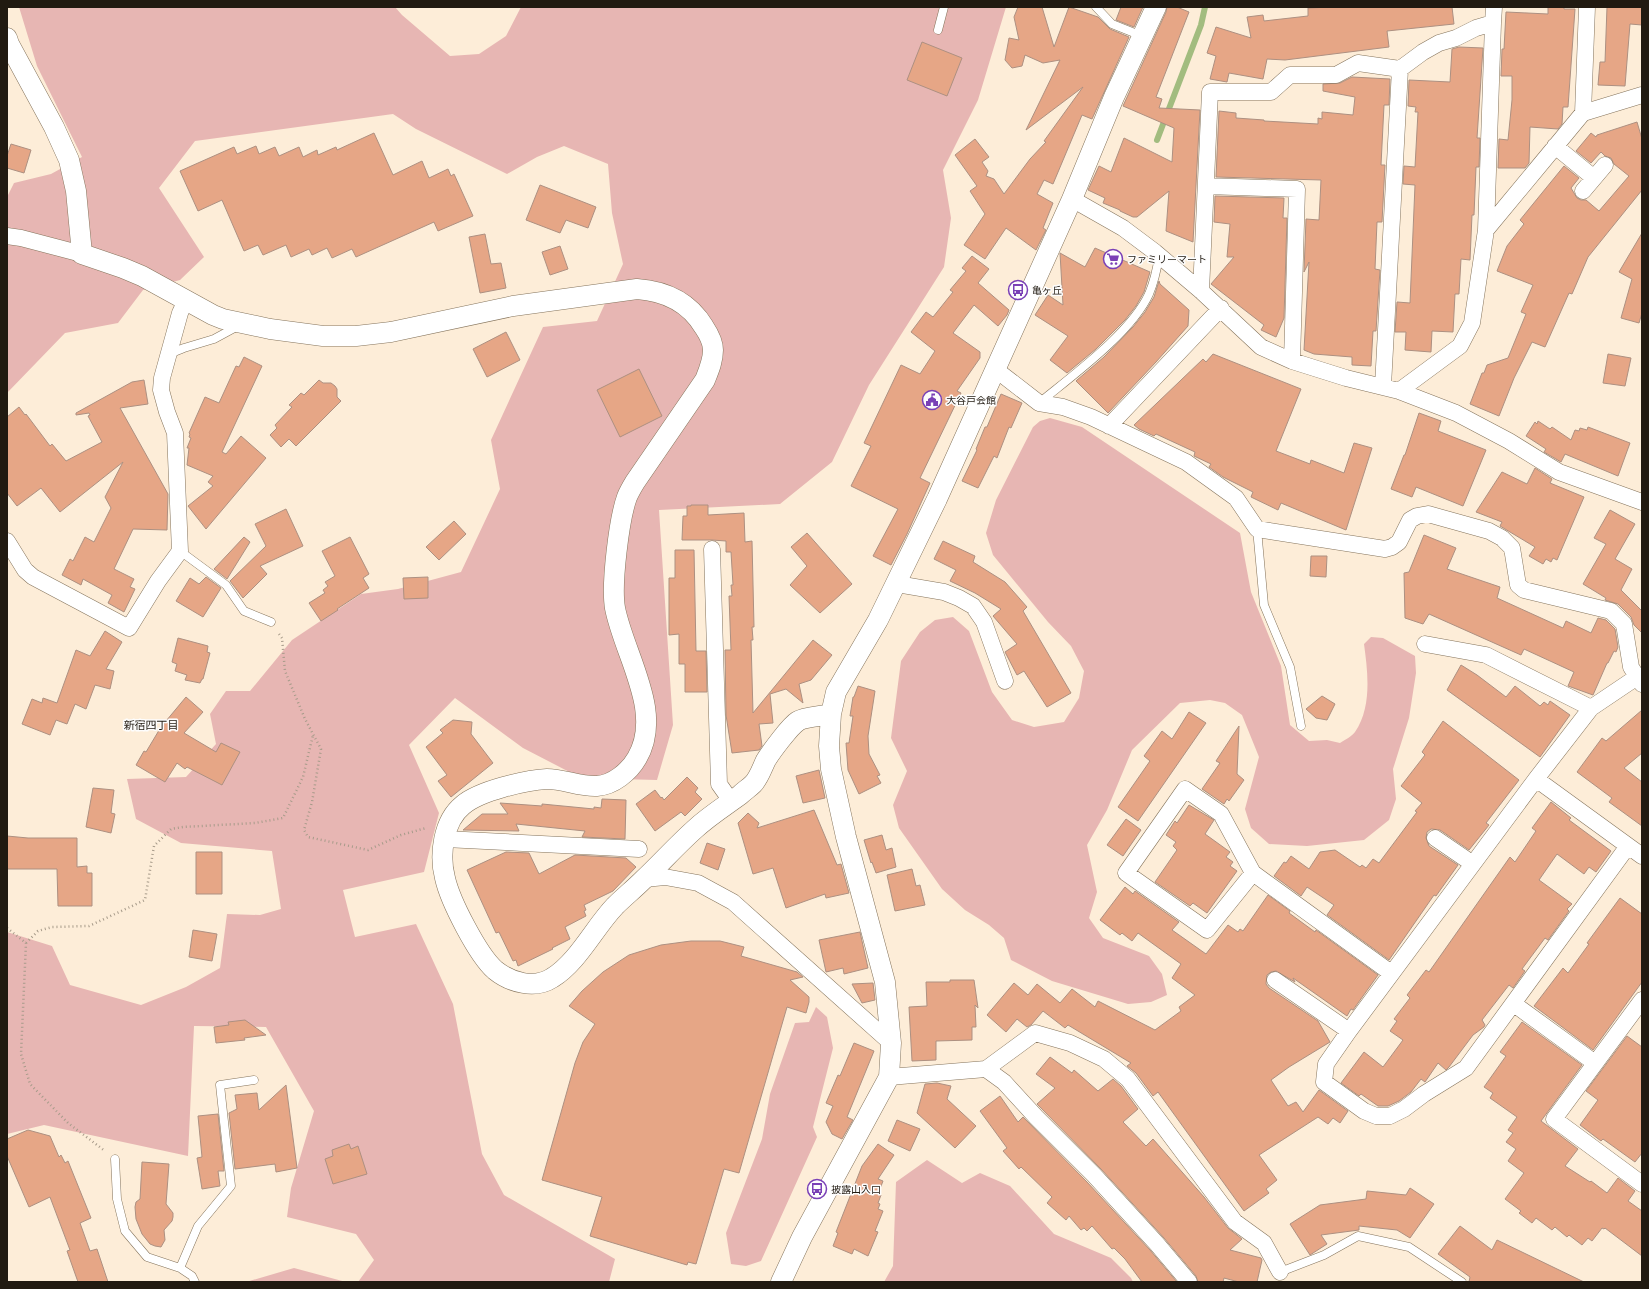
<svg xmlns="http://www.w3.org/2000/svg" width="1649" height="1289" font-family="'IBM Plex Serif','Noto Sans JP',serif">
  <rect width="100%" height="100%" fill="#fdedd8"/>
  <!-- green -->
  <path fill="#e7b6b3" d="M19 7H395L402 15 450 56 479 54 506 36 521 7H1006L978 100 943 170 951 218 944 267 869 385 832 462 780 504 659 510 673 725 657 780 581 778 523 748 455 698 409 745 439 813 424 872 343 890 355 937 416 924 453 1004 482 1154 504 1195 615 1259 609 1282H358L374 1260 356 1234 287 1217 291 1188 314 1111 266 1027 194 1026 188 1156 44 1125 7 1134V932L52 946 70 985 141 1005 186 987 220 968 227 914 260 915 281 909 272 851 181 843 136 819 127 779 186 777 216 744 210 714 226 691H250L292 640 361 594 398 589 461 572 500 489 491 440 543 327 597 321 623 264 612 213 608 164 564 146 537 157 507 174 416 129 393 114 195 141 159 188 204 257 180 280 143 290 118 323 65 333 7 393V197L14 183 51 174 82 157 37 66Z
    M1050 418 1082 427 1240 533 1251 592 1281 666 1290 725 1309 741 1327 740 1340 743C1345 740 1352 736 1355 732 1372 707 1368 673 1364 644L1371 637 1383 638 1415 656 1416 673 1409 718 1393 769 1396 799 1389 820 1364 840 1307 846 1269 844 1251 828 1245 809 1259 757 1242 715 1225 703 1210 700 1180 703 1132 750 1107 810 1087 845 1097 892 1089 918 1103 938 1149 956 1162 974 1167 995 1151 1002 1128 1004 1052 981 1011 960 1004 938 989 925 965 910 942 889 899 828 893 805 907 771 891 738 901 661 920 632 935 620 953 617 969 631 992 692 1012 720 1034 727 1064 722 1079 698 1084 671 1071 646 1048 622 993 555 986 533 996 500 1033 427 1040 421Z
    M816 1007 827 1017 833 1048 813 1127 817 1137 761 1261 746 1266 731 1264 726 1233 762 1139 770 1094 795 1023 809 1022Z
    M927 1160 962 1183 980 1173 1010 1186 1054 1234 1111 1258 1131 1278 1133 1282H884L893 1266 896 1182Z
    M294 1268 346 1282H246Z"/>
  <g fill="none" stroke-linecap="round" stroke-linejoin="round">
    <!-- stream -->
    <path stroke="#a2bc7f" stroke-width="6" d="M1157 140 1201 25 1205 7"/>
  </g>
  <!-- building -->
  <path fill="#e6a686" stroke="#ad9081" d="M1018 7H1042L1054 47 1069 7 1098 17 1110 29 1129 37 1092 119 1082 115 1053 184 1044 180 1037 194 1053 203 1043 228 1046 230 1036 250 1006 228 985 259 964 245 985 214 970 191 977 186 955 155 975 139 989 157 982 162 988 171 986 176 994 179 1004 194 1030 159 1046 142 1044 141 1083 87 1026 130 1060 60 1043 63 1025 55 1022 66 1012 68 1005 60 1009 38 1019 40 1014 17Z
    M1121 7H1143L1134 27 1116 20Z
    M1167 7H1177L1189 12 1156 97 1162 99 1159 108 1200 110 1193 242 1166 231 1169 191 1137 217H1133L1120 211V210L1103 203 1105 198 1088 190 1099 166 1111 172 1124 138 1172 162 1174 128 1123 106 1166 12Z
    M1333 7H1452L1454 24 1387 31 1389 47 1285 60 1267 59 1263 79 1229 73 1227 82 1210 79 1216 56 1207 53 1216 27 1251 38 1247 17 1263 15 1264 21 1308 16V8Z
    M1548 7H1564V9H1575L1568 107H1563L1562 124 1558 129 1530 127 1529 163 1525 168H1498L1499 139 1508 140 1512 100V76H1501L1502 49H1504L1506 12 1548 14Z
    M1607 7H1642V25L1630 24 1625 86 1598 85 1600 62H1605Z
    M922 42 962 58 947 96 907 80Z
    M1459 47 1483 48 1477 138H1480L1479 167H1476L1474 215H1472L1470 260 1461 259 1459 294H1455L1453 332 1432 331 1431 352 1405 350 1406 332H1395L1397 302 1410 303 1415 185 1403 184 1404 166 1415 167 1418 112H1415L1416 107 1408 106 1409 80 1450 82 1452 49Z
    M1352 77 1390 79 1389 105H1384L1381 165H1385L1382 222H1377L1375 269 1380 270 1376 331H1373L1371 366 1352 365V357L1314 354 1304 350 1309 262 1304 272 1306 219 1319 220 1321 180 1216 177 1219 111 1236 113V118L1264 120V121L1318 124V118L1322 119V112L1353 115 1355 97 1323 91V84L1340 83Z
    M1637 122 1642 139V190L1588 257 1572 294 1569 293 1545 347 1532 342 1514 378 1499 416 1470 404 1482 373H1484L1487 365 1508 358 1526 314 1521 312 1533 285 1497 271 1507 246 1524 224 1520 220 1564 166 1579 178 1571 188 1577 198 1581 200H1586L1599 211 1629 176 1614 164 1611 158 1605 156 1601 152 1591 163 1576 151 1591 133 1596 137 1597 135Z
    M374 133 393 175 422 161 429 178 448 169 451 176 454 174 473 216 438 231 434 222 356 257 352 249 332 258 327 248 312 255 309 249 291 257 286 245 263 255 258 245 244 251 222 200 198 211 180 171 234 147 237 154 256 146 259 154 275 147 279 156 299 147 303 157 317 150 318 155 336 147 337 150Z
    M11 144 31 150 24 173 7 168V156Z
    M540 185 596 207 588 228 566 220 560 233 526 220Z
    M1215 196 1284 198 1283 218H1287L1284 318 1276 337 1261 330 1264 325 1211 284 1234 257H1227L1230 224 1214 222Z
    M1642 233V313L1639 323 1621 318 1632 279 1619 272Z
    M485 234 491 264 501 263 506 288 480 293 469 237Z
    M560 246 568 269 550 275 542 252Z
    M1095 248 1150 272 1144 292 1136 306 1125 320 1096 349 1067 373 1050 360 1068 336 1035 315 1048 295 1063 305 1060 253 1085 267Z
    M972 256 989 269 978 283 1009 310 1007 315 998 326 974 305 953 333 980 352V358L957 391 961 393 920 478 930 483 907 534 891 565 873 556 898 509 851 486 871 446 864 443 901 365 920 374 935 351 911 332 926 312 933 317 953 292 950 290 966 271 962 268Z
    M1159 281 1160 284 1189 310 1188 326 1156 362 1108 413 1076 381 1077 380 1104 357 1133 327 1145 312 1154 297Z
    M506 332 520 360 487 377 473 349Z
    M1213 354 1301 389 1276 451 1310 464 1311 460 1344 473 1354 443 1372 448 1346 530 1281 503 1278 510 1251 497 1253 492 1223 477 1209 467 1211 464 1194 456 1195 452 1156 434 1154 436 1139 429 1134 425 1203 359 1206 362Z
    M1608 354 1631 358 1625 386 1603 383Z
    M244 357 262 366 222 452 226 454 241 436 266 458 206 529 188 506 213 486 208 482 213 476 187 465 189 448H187L191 438 189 437 190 434 189 433 205 397 219 403 236 366 239 367Z
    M639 369 662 416 620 437 597 390Z
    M144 380 148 404 120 408 168 494 167 530 133 529 114 569 134 579 130 587 135 589 124 612 108 603 112 595 83 579 81 585 62 575 70 559 73 561 85 537 94 542 111 508 105 497 123 462 60 512 41 488 17 506 7 493V417L19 407 25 415 26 414 50 446 52 444 66 461 102 442 88 416 90 415 89 413 76 415V413L132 382Z
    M319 380 323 383H331L335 386 337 389V397L341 401 296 446 289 439 281 447 270 435 277 428 275 425 292 407 289 405 301 393 304 395Z
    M1001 394 1022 403 1011 428 1009 427 997 458 994 456 978 488 962 481 977 450 976 449 985 427H987Z
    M1419 413 1441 421 1438 431 1486 450 1463 506 1416 487 1412 497 1391 489 1404 455H1405Z
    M1538 421 1550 429 1552 427 1571 440 1575 430 1579 431 1580 428 1587 430 1588 427 1630 443 1618 476 1565 454 1561 462 1544 452 1546 449 1526 436 1535 422 1537 424Z
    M1535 468 1552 479 1550 483 1584 497 1557 560 1553 558 1551 562 1546 559 1543 564 1529 556 1535 547 1500 526 1502 522 1476 512 1502 472 1527 484Z
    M691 505H708V515L744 513 745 542 752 541 754 627H752L753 640H751L753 713 813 640 832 655 811 680 799 684 803 703 786 689 770 694 773 723 759 724 762 746 759 750 732 753 726 715 725 650H731L729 596H732L731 585H733L731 552H726V541L712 540H682L683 516H687V506H691Z
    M286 509 303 546 260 566 267 574 243 598 230 581 266 546 255 524Z
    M1610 510 1635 524 1615 559 1632 569 1621 590 1642 611V633L1634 625 1631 617 1618 604 1605 600 1606 598 1583 584 1606 544 1594 538Z
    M454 521 466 534 439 560 426 547Z
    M807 533 852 584 820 613 790 585 807 566 791 547Z
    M1424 535 1456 548 1447 569 1500 587 1497 598 1563 628 1566 621 1591 633 1598 618 1606 620 1615 629 1618 647 1616 652 1614 651 1608 663H1607L1593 695 1568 686 1574 672 1524 649 1521 655 1429 614 1423 624 1405 618 1404 573 1409 572Z
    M244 537 250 542 227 579 214 569Z
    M350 537 369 574 363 578 369 588 337 609 338 610 321 621 309 603 325 593 323 590 328 586 325 582 335 576 322 551Z
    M943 541 975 556 973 562 1005 582 1027 607 1023 611 1071 693 1047 707 1024 671 1017 675 1005 652 1017 644 993 616 1001 609 975 593 950 581 956 570 934 559Z
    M675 550H694L696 651H706L707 692H685V664H679V634L669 635V578H675Z
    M1311 556H1327L1326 577 1310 576Z
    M206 577 221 588 203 617 176 601 190 578 199 584Z
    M428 577V598L404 599 403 578Z
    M105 631 122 642 106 669 114 671 110 689 95 685 86 709 75 704 67 724 56 720 50 735 22 724 32 699 42 703 43 698 57 703 76 650 90 656Z
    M178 638 208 646 207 652 210 653 203 679H202L200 683 185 680 187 675 175 671 177 664 172 662Z
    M1461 665 1477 675 1506 697 1515 686 1540 706 1544 702 1548 705 1550 701 1570 715 1540 757 1447 690Z
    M858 686 875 691 868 736 869 754 880 775 877 776 881 783 859 794 848 770 846 743H849L853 716H850L853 697H854Z
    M1322 696 1335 704 1327 720 1316 718 1306 709Z
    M186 697 203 712 184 733 216 752 221 743 240 752 222 785 187 767 185 769 177 763 165 782 136 765 144 751 146 752 161 727Z
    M1642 710V753L1624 768 1642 782V826L1609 802 1612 798 1577 772 1602 738 1606 741Z
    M1189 712 1206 723 1138 821 1118 807 1150 761 1144 756 1162 731 1172 739Z
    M453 720 472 722 471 734 493 763 451 797 438 781 447 775 426 747 443 733 440 730Z
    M1443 721 1519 780 1486 823 1489 825 1469 850 1440 830 1431 829 1427 832 1426 838 1429 846 1458 865 1436 896 1434 895 1389 960 1327 915 1334 905 1307 887 1301 896 1274 876 1284 862 1286 863 1291 856 1309 869 1320 852 1335 850 1360 867 1362 865 1366 868 1373 859 1379 863 1417 812 1415 811 1422 803 1401 786 1425 755 1422 752Z
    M1239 726 1237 774 1244 780 1229 801 1227 799 1224 804 1202 789 1220 763 1216 761Z
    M819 770 825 798 803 803 796 776Z
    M687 777 698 788 695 792 702 799 685 816 681 812 655 831 636 804 655 790 661 798 662 797 664 800Z
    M93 788 114 790 111 813 115 814 111 833 86 827Z
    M602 799 626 800 625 839 582 837 585 831 516 824 519 831 463 830 482 814H508L500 803 542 806V804L594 809V807L601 808Z
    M1551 802 1571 818 1569 820 1611 851 1596 872 1589 867 1584 874 1557 854 1539 880 1572 904 1567 909 1569 911 1548 940 1545 938 1522 969 1525 971 1513 988 1509 985 1482 1020 1485 1025 1484 1027 1473 1035 1449 1067 1446 1070 1438 1063 1425 1082 1421 1079 1411 1092 1399 1101 1388 1106H1378L1361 1094 1359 1096 1341 1083 1364 1052 1383 1067 1403 1040 1390 1031 1397 1021 1394 1019 1410 998 1407 995 1426 970 1429 972 1510 857 1515 862 1536 831 1532 828Z
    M1189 805 1214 820 1205 834 1230 852 1226 857 1233 862 1230 866 1237 871 1207 913 1193 903 1190 906 1155 882 1177 850 1173 846 1176 842 1166 835 1175 821 1177 823Z
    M814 810 837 865 841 864 849 893 826 898 825 894 786 908 773 868 753 874 738 823 748 813 759 823 757 828Z
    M1126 819 1141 830 1123 856 1107 845Z
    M882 835 886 850 892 848 896 867 876 873 872 862 871 863 864 840Z
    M7 836 28 838H77V867L87 866V873H92V906H58L57 869H7Z
    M707 843 725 849 718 870 700 863Z
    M196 852H222V894H196Z
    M506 852 529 853 539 874 575 855 626 858 636 867 613 891 584 905 586 910 584 911 586 916 565 927 570 939 552 948 553 949 518 966 516 960 513 961 499 932 496 933 467 870Z
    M912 869 916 886 920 885 925 905 895 911 887 875Z
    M1125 887 1133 894 1135 891 1179 922 1172 930 1206 954 1228 925 1238 932 1240 929 1243 931 1268 895 1290 911 1289 913 1315 932 1316 930 1378 975 1353 1010 1351 1009 1347 1016 1293 978 1295 982 1276 971 1271 972 1267 975 1266 984 1269 988 1318 1021 1330 1042 1289 1067 1271 1080 1288 1106 1296 1102 1303 1112 1319 1090 1348 1111 1340 1123 1333 1118 1328 1124 1318 1117 1259 1155 1277 1180 1266 1189 1269 1193 1244 1211 1158 1092 1153 1096 1136 1073 1127 1066 1131 1063 1068 1025 1065 1028 1043 1011 1031 1025 1027 1027 1017 1019 1006 1032 987 1015 1014 983 1028 995 1037 984 1060 1003 1072 989 1095 1007 1098 1001 1155 1030 1181 1011 1179 1007 1195 995 1172 978 1181 964 1138 933 1132 941 1122 933 1120 935 1100 920Z
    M1620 898 1642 914V982L1593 1050 1534 1006 1563 968 1568 973 1589 944 1587 943Z
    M193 930 217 934 212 961 189 957Z
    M860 932 868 968 844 974 843 968 826 972 819 940Z
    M691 941H720L744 947 741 956 797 972 803 977 790 980 809 997V1002L806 1013 787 1007 739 1173 724 1169 696 1264 688 1262 687 1265 590 1236 602 1197 542 1180 575 1063 583 1042 595 1024 569 1006 582 991 603 972 629 955 661 945Z
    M950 980H974L978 1008 975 1005 976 1027H972V1040L936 1041V1060L912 1061 909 1007 927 1006 926 982H950Z
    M873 983 875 1000 862 1003 852 984Z
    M245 1020 266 1035 244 1038 245 1040 216 1043 214 1027 229 1025 228 1022Z
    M1522 1022 1582 1065 1541 1121 1578 1149 1565 1166 1590 1182 1591 1181 1607 1193 1618 1178 1635 1191 1628 1201 1642 1211V1256L1605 1228 1604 1229 1602 1228 1592 1241 1588 1238 1582 1245 1569 1235 1567 1237 1555 1227 1552 1230 1536 1218 1532 1223 1519 1213 1521 1211 1505 1199 1524 1173 1508 1161 1516 1149 1506 1142 1513 1133 1508 1130 1517 1117 1490 1098 1493 1093 1484 1087 1506 1056 1500 1052Z
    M1627 1036 1642 1047V1153L1635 1162 1603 1139 1601 1141 1580 1125 1598 1100 1586 1091Z
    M854 1043 874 1051 847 1117 853 1120 842 1139 832 1134 826 1122 833 1106 826 1103 838 1075 840 1076Z
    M1050 1057 1072 1073 1074 1070 1098 1091 1113 1079 1121 1086 1138 1109 1123 1122 1146 1146 1153 1139 1204 1197 1228 1228 1242 1239 1230 1250 1261 1258 1262 1260 1257 1282H1239L1224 1278 1223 1282H1198L1196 1276 1164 1238 1101 1169 1037 1104 1055 1088 1036 1074Z
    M937 1083 951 1086 947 1099 976 1126 955 1148 917 1113 925 1084Z
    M286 1085 297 1168 276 1172 275 1164 235 1169 229 1113 237 1109 235 1095 257 1093 259 1110Z
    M1000 1096 1018 1122 1023 1117 1087 1182 1150 1250 1177 1282H1142L1125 1259 1114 1248 1112 1249 1092 1226 1087 1231 1084 1228 1081 1230 1069 1216 1066 1220 1047 1203 1052 1197 1021 1167 1019 1169 1003 1151 1007 1148 980 1111Z
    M218 1114 224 1171H218L220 1186 202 1189 197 1158 202 1157 198 1116Z
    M897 1120 920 1129 910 1151 888 1141Z
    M28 1130 50 1136 59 1157 61 1155 65 1163 68 1161 91 1218 80 1223 90 1251 97 1249 108 1282H78L67 1251 70 1250 50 1197 29 1207 7 1156V1139Z
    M349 1144 351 1149 358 1146 367 1174 333 1184 325 1159 333 1156 332 1150Z
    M878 1144 894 1155 878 1179 883 1181 878 1194 881 1195 878 1203 880 1204 878 1209 883 1211 875 1231 878 1232 868 1256 854 1249 852 1254 833 1246 838 1233 836 1232 862 1166Z
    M142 1162 169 1164 166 1204 173 1213V1217L172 1221 164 1230 165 1240 161 1247 155 1246 150 1244 142 1234 136 1219 135 1207 136 1202 140 1199Z
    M1410 1188 1434 1204 1410 1238 1397 1230 1359 1226V1230L1321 1235 1327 1244 1310 1255 1290 1224 1320 1205 1366 1199 1367 1191 1406 1195Z
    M1460 1226 1492 1250 1497 1240 1584 1282H1469L1470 1277 1438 1254Z"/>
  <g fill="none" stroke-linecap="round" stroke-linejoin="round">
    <!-- service casing -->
    <g stroke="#85745c" stroke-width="9">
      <path id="service" d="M1096 7 1112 24 1142 36
        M938 30 944 7
        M169 354 184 348 214 339 238 326
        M1039 403C1073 375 1131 333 1149 294 1154 282 1157 269 1159 256
        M1257 529 1264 605 1290 667 1301 726
        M180 551 226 585 244 611 271 622
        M115 1159 117 1199 125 1231 147 1257 180 1268 192 1276 195 1282
        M180 1268 198 1226 231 1186 220 1085 254 1080
        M1280 1272 1324 1255 1358 1236 1409 1247 1462 1282"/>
    </g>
    <!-- minor casing -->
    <g stroke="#85745c" stroke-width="17">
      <path id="minor" d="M1583 113 1587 7
        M1555 146 1594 178
        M1206 186 1297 189 1292 361
        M1583 191 1605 165
        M1072 199 1123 228 1155 252 1201 291 1261 347 1292 361 1346 378 1399 391 1456 413 1509 441 1559 472 1642 502
        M1486 230 1583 113 1642 95
        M7 236 21 238 82 254
        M1201 291 1210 92H1271L1290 75H1336L1358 63 1400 69 1423 52 1439 43 1456 38 1476 28 1493 23 1494 7
        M995 369 1039 403 1063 407 1091 417 1186 462 1236 498 1257 529 1385 549 1392 547 1399 542 1410 520 1417 516 1428 514 1489 531 1502 538 1512 548 1518 585 1524 590 1611 611 1624 624 1631 667 1637 677
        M1383 386 1400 69
        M1399 391 1460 346 1472 323 1486 230 1493 23
        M1109 426 1221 308
        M7 541 25 570 33 577 129 628 158 581 180 551 175 433 167 412 161 390 162 378 180 313 186 300
        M712 549 719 784 731 801
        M897 584 944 592 959 598 973 606 984 622 1005 681
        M1425 644 1486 655 1591 708
        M1536 779 1642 856
        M1435 838 1473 864
        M445 839 639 849
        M1628 846 1466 1068 1424 1094 1404 1109 1390 1116H1376L1364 1111 1324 1082 1326 1064 1349 1031 1536 779 1591 708 1637 677 1642 684
        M1253 873 1221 814 1185 789 1126 873 1207 930 1253 873 1391 973
        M644 879 665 877 698 883 733 902 891 1043
        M1275 980 1349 1031
        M1642 1000 1554 1119 1642 1184
        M1514 1004 1595 1063
        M986 1069 1035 1033 1070 1043 1104 1059 1128 1079 1235 1222 1264 1243 1280 1272
        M889 1077 986 1069 1004 1082 1036 1117 1094 1175 1157 1244 1189 1282"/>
    </g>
    <!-- tertiary casing -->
    <g stroke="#85745c" stroke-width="21">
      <path id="tertiary" d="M7 38 9 44 54 127 69 160 76 191 82 254 123 268 142 276 213 315 223 319 270 329 323 336H356L391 332 513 306 637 289C665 291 689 302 704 327 708 333 713 342 713 350 713 361 709 370 705 380L635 482C632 487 629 492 627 497 619 519 611 585 615 608 624 655 664 712 637 758 629 772 613 785 597 786 580 787 564 779 547 779 526 780 479 791 463 805 443 821 439 855 445 878 450 901 478 955 495 970 511 983 535 989 552 978 578 962 594 928 615 906 624 897 634 889 643 880 661 863 677 845 695 829 709 816 725 806 740 795 744 791 749 788 753 784 759 778 762 768 766 760 771 752 790 726 798 721 804 717 823 716 831 714
        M781 1282 802 1237 889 1077 891 1043 885 982 846 837 831 769 829 746 831 714 836 692 878 620 937 499 1072 199 1114 97 1156 7"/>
    </g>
    <!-- path -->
    <path stroke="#a79b8a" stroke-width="2.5" stroke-dasharray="1 3" stroke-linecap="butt" d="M279 634 282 638 285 671 305 719 321 749 312 802 304 830 308 837 368 850 401 835 426 828
      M7 928 26 943 21 1054 30 1084 68 1123 105 1151
      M26 943 38 931 52 927 89 926 145 900 154 846 171 829 183 827 255 823 283 818 303 777 313 735"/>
    <!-- service -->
    <use href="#service" stroke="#fff" stroke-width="8"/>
    <!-- minor -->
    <use href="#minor" stroke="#fff" stroke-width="16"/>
    <!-- tertiary -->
    <use href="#tertiary" stroke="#fff" stroke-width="20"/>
  </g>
  <!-- icons -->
  <defs>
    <g id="supermarket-ring" transform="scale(1)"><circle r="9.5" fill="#fdfdfd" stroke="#7a40b6" stroke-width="1.5"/><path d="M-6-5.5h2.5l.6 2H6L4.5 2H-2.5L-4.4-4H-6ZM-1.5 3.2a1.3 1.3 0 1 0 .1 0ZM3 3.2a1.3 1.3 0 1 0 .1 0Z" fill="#7a40b6"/></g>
    <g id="bus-ring" transform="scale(1)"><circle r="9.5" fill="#fdfdfd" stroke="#7a40b6" stroke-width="1.5"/><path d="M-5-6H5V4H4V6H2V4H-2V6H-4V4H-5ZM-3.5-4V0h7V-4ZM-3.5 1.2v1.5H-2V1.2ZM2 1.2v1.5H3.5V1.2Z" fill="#7a40b6"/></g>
    <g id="civic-ring" transform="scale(1)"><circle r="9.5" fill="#fdfdfd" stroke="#7a40b6" stroke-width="1.5"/><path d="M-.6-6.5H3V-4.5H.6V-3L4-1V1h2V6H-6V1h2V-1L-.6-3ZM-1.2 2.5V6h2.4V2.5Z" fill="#7a40b6"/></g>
  </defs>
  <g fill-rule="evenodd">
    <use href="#supermarket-ring" x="1113" y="259"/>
    <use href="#bus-ring" x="1018" y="290"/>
    <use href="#civic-ring" x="932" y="400"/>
    <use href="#bus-ring" x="817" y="1189"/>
  </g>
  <g text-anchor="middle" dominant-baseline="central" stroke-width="3" stroke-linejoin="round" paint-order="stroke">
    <!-- poi labels -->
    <g font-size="10" fill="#211a11" stroke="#fdfdfd" text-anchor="start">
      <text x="1127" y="259">ファミリーマート</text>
      <text x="1032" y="290">亀ヶ丘</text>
      <text x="946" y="400">大谷戸会館</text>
      <text x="831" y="1189">披露山入口</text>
    </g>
    <!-- neighbourhood labels -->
    <g font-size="11" fill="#211a11" stroke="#fdfdfd">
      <text x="151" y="725">新宿四丁目</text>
    </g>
  </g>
  <!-- border -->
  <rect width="1649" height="1289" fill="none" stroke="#211a11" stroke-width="16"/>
</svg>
